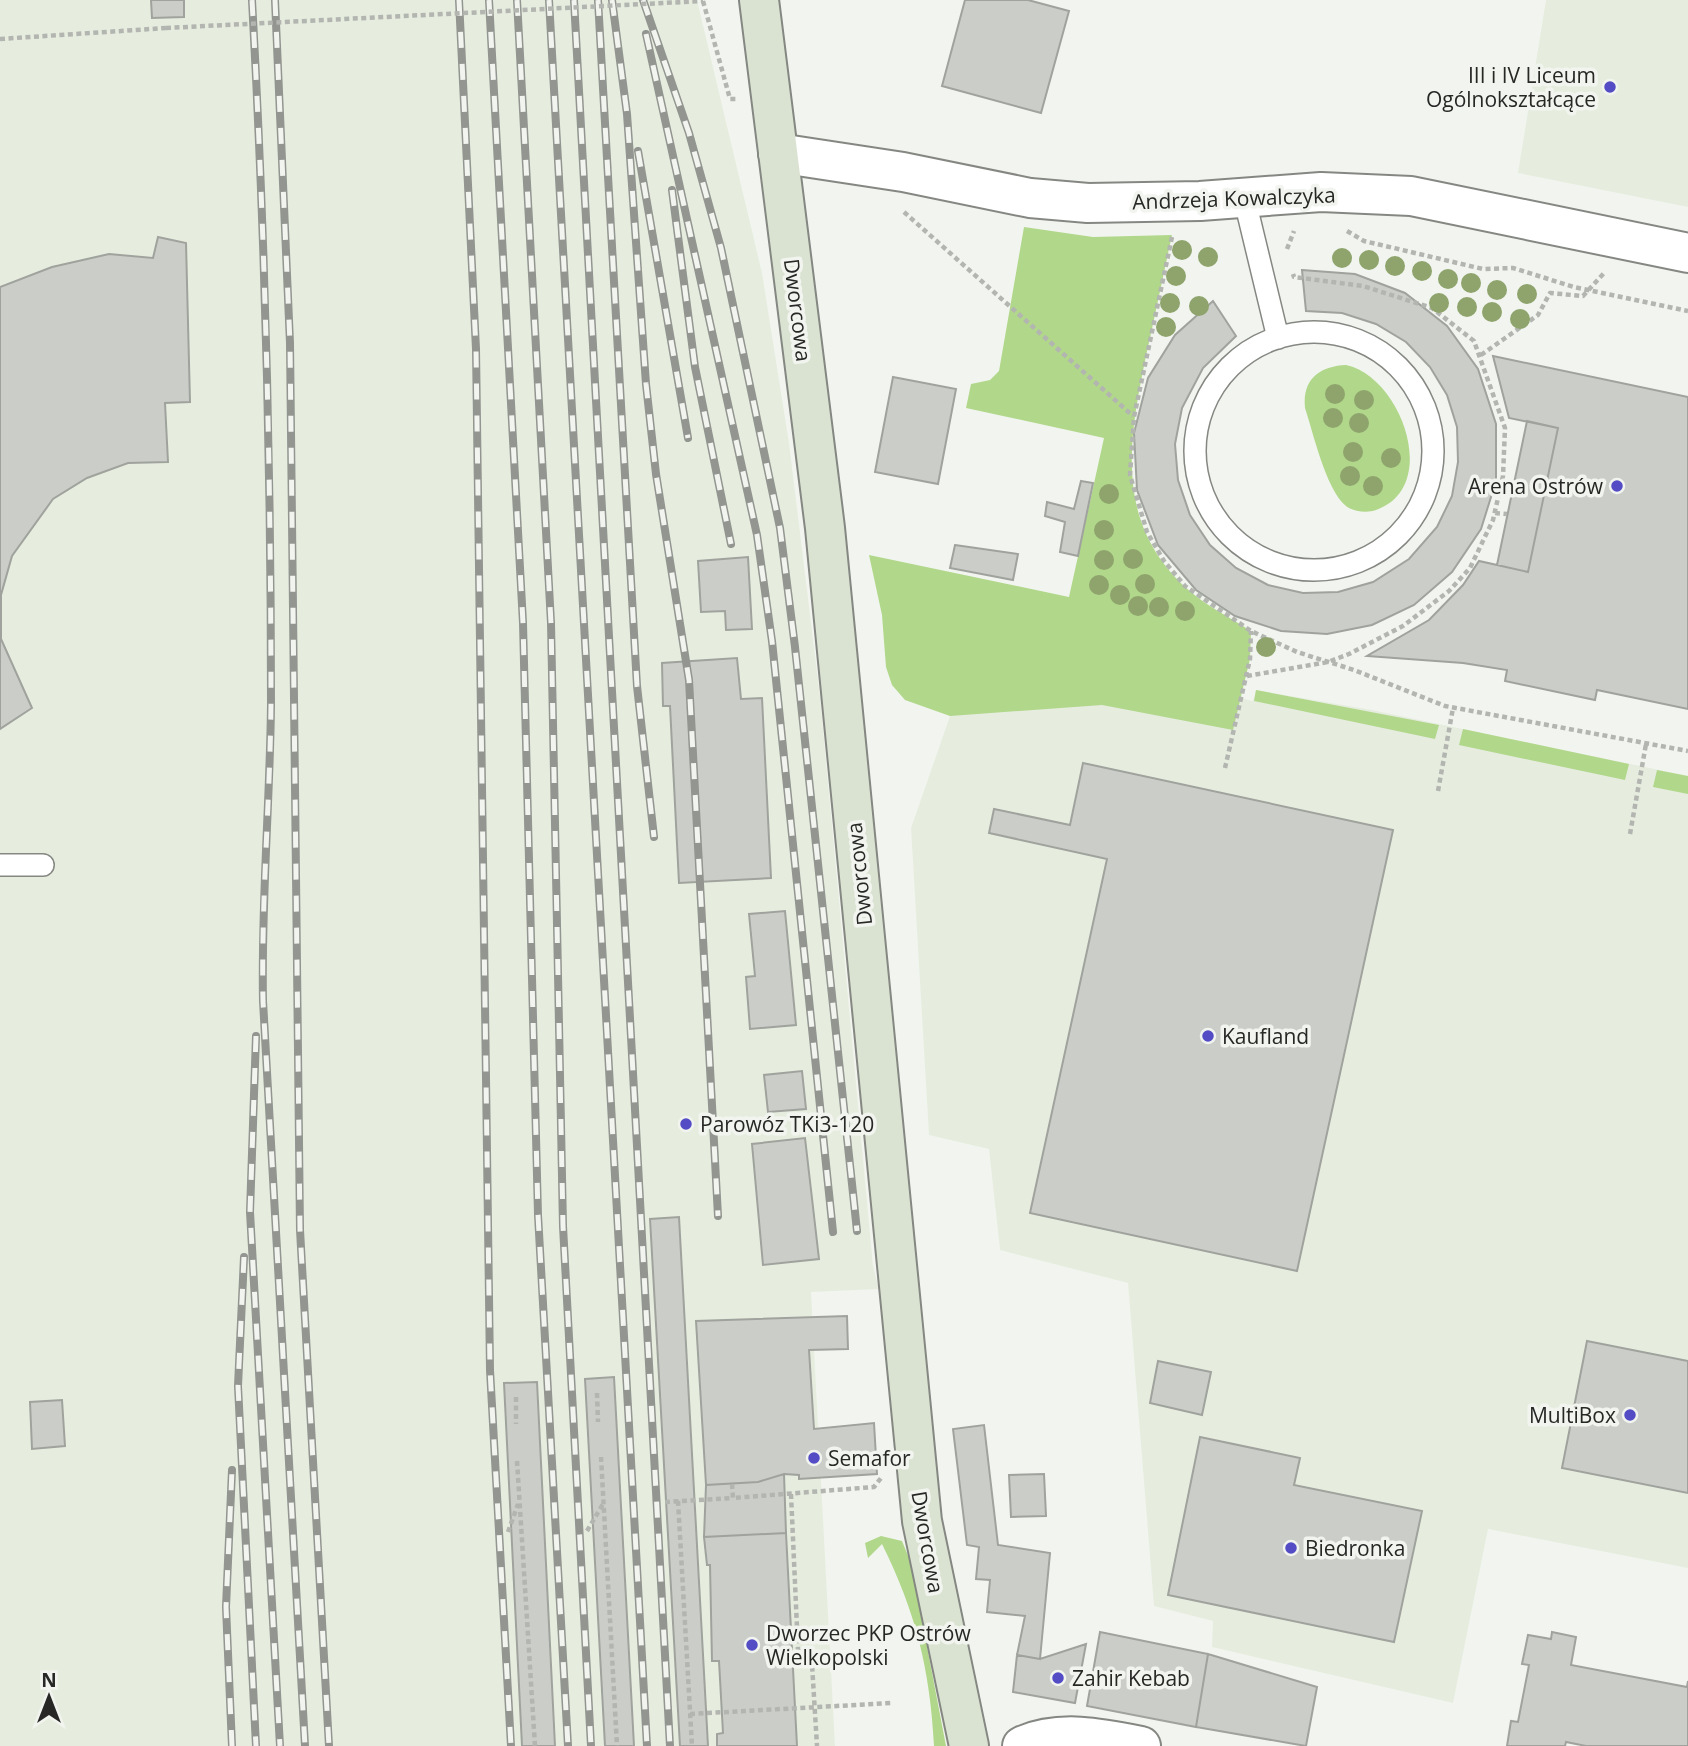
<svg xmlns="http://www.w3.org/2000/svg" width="1688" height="1746" font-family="'Open Sans',sans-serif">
  <rect width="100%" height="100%" fill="#f2f5ef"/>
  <!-- built -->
  <path fill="#e6eddf" d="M0 0H697L762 273 789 443 820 696 873 1266 879 1289 811 1292 835 1746H0Z
    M1546 0H1688V207L1518 173Z
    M1256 690 1372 710 1688 776V1568L1488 1529 1453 1703 1212 1647 1213 1621 1154 1606 1128 1283 1000 1250 989 1149 929 1135 911 828 950 716 965 699 1241 698 1253 701Z"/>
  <!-- green -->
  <path fill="#b1d78b" d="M1024 227 1093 237 1172 235C1163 276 1155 316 1146 356 1129 439 1114 520 1184 586 1203 604 1229 617 1251 631L1250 659 1233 730 1102 705 950 716 905 700 892 685 886 667 882 615 869 555 1069 597 1104 438 966 408 971 384 990 380 999 371Z
    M1346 365C1402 377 1441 488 1376 510 1368 513 1353 512 1346 506 1326 490 1313 432 1305 408 1302 379 1320 366 1346 365Z
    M1256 690 1439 725 1435 739 1254 701Z
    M1463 729 1629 764 1625 780 1459 745Z
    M1657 770 1688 776V794L1653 787Z
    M881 1536 902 1541 911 1563 946 1746H934C930 1669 916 1613 882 1544L868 1558 865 1543Z"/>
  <!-- building -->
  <path fill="#cbcec8" stroke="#a0a39d" stroke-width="2" d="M151 0H184V17L152 18Z
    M965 0H1028L1069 11 1041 113 942 86Z
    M158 237 186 243 190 402 165 403 168 462 128 463 87 478 53 499 12 556 1 595V639L32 708 0 729V287L52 267 109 254 153 258Z
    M1302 270 1355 274 1405 293 1447 326 1478 369 1496 424V481L1481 529 1452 572 1414 605 1372 625 1327 634 1281 631 1235 616 1196 590 1158 545 1137 490 1134 433 1148 378 1175 335 1213 301 1236 336 1203 368 1182 408 1175 444 1178 480 1190 515 1210 545 1236 568 1268 585 1303 593 1338 592 1373 582 1409 559 1437 527 1452 496 1458 462 1457 427 1447 395 1430 367 1406 342 1376 324 1342 313 1306 311Z
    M1493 356 1688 397V709L1597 690 1595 700 1505 681 1507 670 1463 663 1367 656 1429 620 1463 585 1479 561 1528 572 1558 428 1509 418Z
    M893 377 956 389 938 484 875 472Z
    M1527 421 1558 428 1528 572 1497 565Z
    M1081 481 1093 483 1078 556 1060 552 1065 522 1045 516 1047 502 1074 509Z
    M955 545 1018 554 1013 580 950 568Z
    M748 557 752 629 726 630 725 611 701 612 698 561Z
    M737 658 741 699 762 698 771 878 679 883 670 706H663L662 663Z
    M1083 763 1393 830 1297 1271 1030 1213 1107 859 989 833 994 809 1070 825Z
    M785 911 796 1025 750 1029 746 977 755 976 749 914Z
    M802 1071 806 1109 768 1112 764 1075Z
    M805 1138 819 1259 763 1265 752 1144Z
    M679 1217 708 1746H680L650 1219Z
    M847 1316 848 1349 809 1350 814 1429 874 1423 877 1474 799 1479V1475L784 1474 758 1482 706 1485 696 1321Z
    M1587 1341 1688 1361V1493L1562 1468Z
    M1158 1361 1211 1372 1202 1415 1150 1403Z
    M614 1377 634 1746H605L585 1379Z
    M537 1382 555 1746H522L504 1383Z
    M62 1400 65 1446 32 1449 30 1402Z
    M984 1425 998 1545 1050 1553 1040 1659 1017 1655 1025 1616 987 1612 990 1580 976 1579 979 1547 967 1545 953 1429Z
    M1200 1437 1300 1458 1294 1485 1422 1511 1394 1642 1168 1595Z
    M784 1474 786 1533 704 1537 706 1485 758 1482Z
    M1044 1474 1046 1516 1011 1517 1009 1475Z
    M786 1533 797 1746H717V1734L723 1733 719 1661H712L710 1565H707L704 1537Z
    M1100 1632 1208 1654 1196 1727 1087 1706Z
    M1552 1632 1576 1637 1571 1665 1687 1687 1688 1681V1746H1586L1566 1742 1565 1746H1507L1511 1721 1518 1722 1529 1665 1522 1664 1528 1635 1551 1639Z
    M1086 1644 1075 1703 1013 1692 1017 1655 1040 1659Z
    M1208 1654 1317 1687 1306 1746 1196 1727Z"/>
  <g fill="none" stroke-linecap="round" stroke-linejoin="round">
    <!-- lane casing -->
    <g stroke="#858882" stroke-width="24">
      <path id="lane" d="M1244 197 1278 338
        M1195 451a119 119 0 1 1 238 0a119 119 0 1 1-238 0Z
        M0 865H43"/>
    </g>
    <!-- street casing -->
    <g stroke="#858882" stroke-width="42">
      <path id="street" d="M778 153 903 172 1030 198 1088 203 1200 201 1321 192 1411 196 1688 253
        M1022 1746C1059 1729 1102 1738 1141 1746"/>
    </g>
    <!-- secondary casing -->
    <g stroke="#858882" stroke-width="42">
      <path id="secondary" d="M759 0 825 528 922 1521 969 1746"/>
    </g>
    <!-- path -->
    <path stroke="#b2b5b0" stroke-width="4.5" stroke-dasharray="5 3.5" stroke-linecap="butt" d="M703 1 730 99H736
      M0 39 166 28
      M904 212 1133 416
      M1347 231 1364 241 1483 269 1513 268 1574 287 1688 311
      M1172 237 1134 417 1130 475 1147 532 1164 561 1185 586 1251 631 1297 652 1354 670 1445 706 1688 751
      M1287 249 1294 231
      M1481 355 1538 315 1550 293 1583 296 1604 273
      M1495 513 1507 514
      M1247 676 1328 662 1349 654 1403 626 1449 591 1470 568 1493 520 1503 476 1505 428 1474 341 1432 308 1363 286 1294 277 1293 274
      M1225 768 1250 659 1251 631
      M1438 791 1453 708
      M1630 834 1646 744
      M597 1393 598 1422
      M516 1397V1424
      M601 1457 617 1746
      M517 1461 535 1746
      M732 1484 733 1498 874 1487 881 1478
      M791 1494 798 1650 812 1664 817 1746
      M678 1501 692 1746
      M665 1502 733 1498
      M587 1531 603 1504
      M508 1532 518 1504
      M690 1714 892 1703"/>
    <!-- lane -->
    <use href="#lane" stroke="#fff" stroke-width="21"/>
    <!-- street -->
    <use href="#street" stroke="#fff" stroke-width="38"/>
    <!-- secondary -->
    <use href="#secondary" stroke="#dae3d1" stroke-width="38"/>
    <!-- rail casing -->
    <g stroke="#929590" stroke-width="8">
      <path id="rail" d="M252 0C265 235 271 469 271 704 270 803 261 902 263 1001L305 1746
        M275 0 290 343 300 1230 329 1746
        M459 0 476 349 490 1370 511 1746
        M489 0 523 623 538 1215 568 1746
        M517 0 551 623 563 1226 591 1746
        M549 0 647 1746
        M574 0 670 1746
        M598 0 637 686 654 837
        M612 0 627 114 646 384 656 474 689 680 718 1216
        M643 0 689 133 721 248 780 528 795 647 857 1231
        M646 34 757 535 772 641 833 1232
        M638 151 688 438
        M672 190 695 367 731 544
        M256 1036 250 1212 280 1746
        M244 1257 238 1386 256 1746
        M232 1746 226 1607 232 1470"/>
    </g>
    <!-- rail -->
    <use href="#rail" stroke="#f2f5ef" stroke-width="5" stroke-dasharray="16" stroke-linecap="butt"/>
    <!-- path-bridge -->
    <path stroke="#b2b5b0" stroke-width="4.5" stroke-dasharray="5 3.5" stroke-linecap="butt" d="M166 28 703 1"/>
  </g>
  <!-- trees -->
  <g fill="#8ea46c">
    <circle cx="1182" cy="250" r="10"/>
    <circle cx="1208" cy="257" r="10"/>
    <circle cx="1342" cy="258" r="10"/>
    <circle cx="1369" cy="260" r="10"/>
    <circle cx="1395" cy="266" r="10"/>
    <circle cx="1422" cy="271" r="10"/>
    <circle cx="1176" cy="276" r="10"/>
    <circle cx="1448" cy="279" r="10"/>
    <circle cx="1471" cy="283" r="10"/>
    <circle cx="1497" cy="290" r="10"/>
    <circle cx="1527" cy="294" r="10"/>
    <circle cx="1170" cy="303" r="10"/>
    <circle cx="1439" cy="303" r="10"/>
    <circle cx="1199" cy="306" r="10"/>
    <circle cx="1467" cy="307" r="10"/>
    <circle cx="1492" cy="312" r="10"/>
    <circle cx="1520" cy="319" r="10"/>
    <circle cx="1166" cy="327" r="10"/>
    <circle cx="1335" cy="394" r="10"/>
    <circle cx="1364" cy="400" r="10"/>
    <circle cx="1333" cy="418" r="10"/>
    <circle cx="1359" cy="423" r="10"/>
    <circle cx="1353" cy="452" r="10"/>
    <circle cx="1391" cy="458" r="10"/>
    <circle cx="1350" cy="476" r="10"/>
    <circle cx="1373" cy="486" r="10"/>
    <circle cx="1109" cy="494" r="10"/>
    <circle cx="1104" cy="530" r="10"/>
    <circle cx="1133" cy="559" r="10"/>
    <circle cx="1104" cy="560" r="10"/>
    <circle cx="1145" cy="584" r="10"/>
    <circle cx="1099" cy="585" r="10"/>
    <circle cx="1120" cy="595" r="10"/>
    <circle cx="1138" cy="606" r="10"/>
    <circle cx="1159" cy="607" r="10"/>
    <circle cx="1185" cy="611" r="10"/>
    <circle cx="1266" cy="647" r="10"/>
  </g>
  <!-- markers -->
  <g fill="#534cc4" stroke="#f2f5ef" stroke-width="2.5">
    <circle cx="1610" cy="87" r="7"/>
    <circle cx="1617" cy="486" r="7"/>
    <circle cx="1208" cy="1036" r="7"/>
    <circle cx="686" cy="1124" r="7"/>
    <circle cx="1630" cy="1415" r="7"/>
    <circle cx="814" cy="1458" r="7"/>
    <circle cx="1291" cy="1548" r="7"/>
    <circle cx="752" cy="1645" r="7"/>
    <circle cx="1058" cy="1678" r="7"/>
  </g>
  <g text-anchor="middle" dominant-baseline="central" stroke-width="7" stroke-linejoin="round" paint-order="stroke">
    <!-- poi labels -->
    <g font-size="21" fill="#272826" stroke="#f2f5ef" text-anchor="start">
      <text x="1596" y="75" text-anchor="end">III i IV Liceum<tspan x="1596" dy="24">Ogólnokształcące</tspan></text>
      <text x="1603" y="486" text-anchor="end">Arena Ostrów</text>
      <text x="1222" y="1036">Kaufland</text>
      <text x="700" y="1124">Parowóz TKi3-120</text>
      <text x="1616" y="1415" text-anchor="end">MultiBox</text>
      <text x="828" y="1458">Semafor</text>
      <text x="1305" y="1548">Biedronka</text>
      <text x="766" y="1633">Dworzec PKP Ostrów<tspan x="766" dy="24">Wielkopolski</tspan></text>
      <text x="1072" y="1678">Zahir Kebab</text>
    </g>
    <!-- street labels -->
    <g font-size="21" fill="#272826" stroke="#f2f5ef">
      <text transform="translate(1234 198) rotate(-2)">Andrzeja Kowalczyka</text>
      <text transform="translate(798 310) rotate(83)">Dworcowa</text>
      <text transform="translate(859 874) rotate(-96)">Dworcowa</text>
      <text transform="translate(928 1542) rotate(80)">Dworcowa</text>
    </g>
  </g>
  <!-- north arrow -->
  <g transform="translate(49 1697)" stroke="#f2f5ef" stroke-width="5" paint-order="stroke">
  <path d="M0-5L12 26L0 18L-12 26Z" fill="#272826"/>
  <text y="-10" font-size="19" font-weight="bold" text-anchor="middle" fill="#272826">N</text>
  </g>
</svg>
